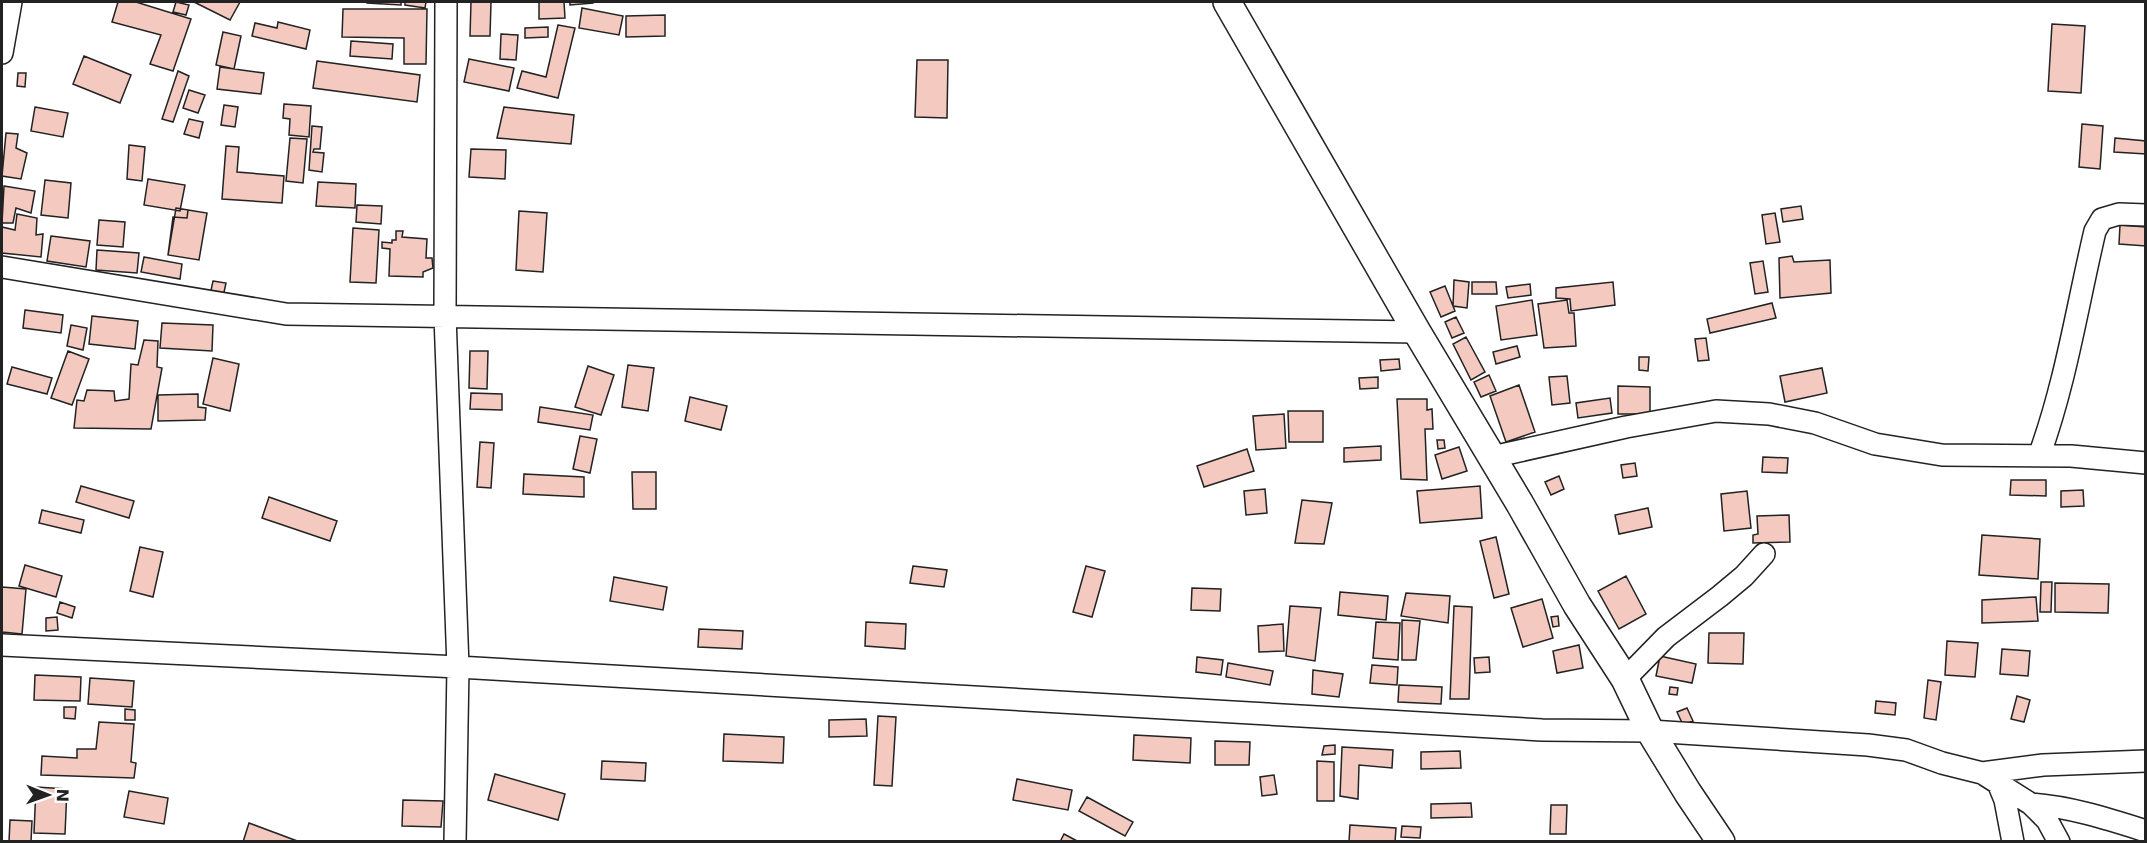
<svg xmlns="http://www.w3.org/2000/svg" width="2147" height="843" font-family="'DejaVu Sans',sans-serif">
  <rect width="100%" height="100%" fill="#fff"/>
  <!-- building -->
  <path fill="#f3c9c0" stroke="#222" stroke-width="1.5" d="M118 2H136L191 19 173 71 150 64 161 35 112 22Z
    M176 2 189 5 186 15 173 12Z
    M194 2H240L230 20Z
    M367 2H401V5L367 3Z
    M405 2H426L425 8 405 5Z
    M471 2H491L490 36H470Z
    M539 2H564L565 18 539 19Z
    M570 2H593V3L570 5Z
    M582 8 623 16 619 35 579 28Z
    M343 9H427L426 64H404V38L342 37Z
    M665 15V36L626 37V16Z
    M278 22 310 30 306 49 252 36 255 23 277 28Z
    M2052 24 2085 26 2081 93 2048 91Z
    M558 25 575 28 558 98 517 88 522 71 546 77Z
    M548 27V37L525 38V28Z
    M223 32 241 36 234 69 216 65Z
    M501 34 518 35 516 60 500 59Z
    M351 41 393 44 392 59 350 56Z
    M84 56 131 75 120 103 73 84Z
    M469 59 514 68 509 91 464 82Z
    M917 60H948L947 118 915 117Z
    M317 61 420 75 417 102 313 88Z
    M220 67 264 73 261 94 217 89Z
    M178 71 189 76 173 122 162 119Z
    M18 73H26L25 87 17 86Z
    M189 90 205 95 198 113 183 108Z
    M284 104 311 106 309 137 289 135 290 119 283 118Z
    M224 105 238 107 235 127 221 125Z
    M35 107 68 113 63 137 31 131Z
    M504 107 574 115 571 144 497 138Z
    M189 119 203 122 199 138 184 134Z
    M2082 124 2103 126 2100 169 2079 167Z
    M312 126 322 127 320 149H314L313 152 324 153 322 172 309 170Z
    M6 133 18 134 16 148 27 153 21 179 2 176Z
    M290 138 307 139 303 183 286 181Z
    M2115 138 2146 141V154L2114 152Z
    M129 145 145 147 142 181 127 179Z
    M226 146 239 147 237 172 284 176 282 203 222 199Z
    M471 149 506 150 505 179 469 177Z
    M148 179 185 185 180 211 144 205Z
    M45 180 71 183 68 218 41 215Z
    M318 182 356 184 355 208 316 206Z
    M4 186 35 191 31 213 16 208 13 223H2Z
    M357 205 382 206 381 224 356 222Z
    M1801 206 1803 219 1783 222 1781 209Z
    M176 208 207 213 199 260 168 255Z
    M188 210 207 213 199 260 168 255 173 217 187 218Z
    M519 211 547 213 543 272 516 270Z
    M1775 213 1780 242 1766 244 1762 215Z
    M17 214 37 218 36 235 43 234 41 257 2 253V227L15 230Z
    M99 220 125 222 123 247 97 245Z
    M2120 225 2146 227V246L2119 244Z
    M353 228 379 230 376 283 350 282Z
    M396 231H403L402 237 427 239 426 258H432L433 268 423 272V277L389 276 390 249 382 248V242L392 243V240H396Z
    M51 236 90 241 86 267 47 261Z
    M97 250 139 253 137 273 96 270Z
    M1792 256 1794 262 1830 260 1831 293 1780 298 1779 258Z
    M144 257 182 264 180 279 141 272Z
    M1763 261 1768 292 1755 294 1750 263Z
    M1454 280 1469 282 1467 308 1453 306Z
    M213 281 226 283 223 297 210 295Z
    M1472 282H1496L1497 294H1472Z
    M1613 282 1615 305 1571 311 1570 299 1556 298V288Z
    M1530 284 1531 295 1508 298 1506 287Z
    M1445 286 1455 311 1441 317 1430 292Z
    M1532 300 1537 335 1501 340 1496 306Z
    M1567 300 1569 313H1574L1576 346 1544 348 1538 304Z
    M1772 303 1776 318 1710 333 1707 319Z
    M25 310 63 315 61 333 23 328Z
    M92 316 138 321 135 349 89 344Z
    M1456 317 1464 333 1452 338 1445 322Z
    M162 323 213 325 212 351 160 348Z
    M71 325 87 328 83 350 67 346Z
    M1466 337 1485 372 1471 380 1453 344Z
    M1706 338 1709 360 1698 361 1695 339Z
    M144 340 158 341 157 367 162 368 151 429 74 428 77 400 84 401 87 390 114 391 115 401 129 399 131 364 138 365Z
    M1517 346 1520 357 1496 364 1493 352Z
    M68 351 89 359 72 405 51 398Z
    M470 351H488L487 389 469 388Z
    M1639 357H1649L1648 371 1639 370Z
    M213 358 239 364 230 411 203 404Z
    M1399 359 1400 369 1381 371 1380 360Z
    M628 365 654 368 648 411 622 407Z
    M588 366 614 375 601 415 575 407Z
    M12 367 52 378 47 394 7 384Z
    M1822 368 1827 393 1785 402 1780 376Z
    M1489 375 1496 391 1481 397 1474 382Z
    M1567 376 1570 403 1552 405 1549 377Z
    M1378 377V388L1360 389 1359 378Z
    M1519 385 1535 432 1506 442 1490 396Z
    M1618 386 1650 387V414H1618Z
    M471 393 502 394V410L470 409Z
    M198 394V407L206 408 205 420 158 421V395Z
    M690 397 727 406 721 430 685 421Z
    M1610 398 1612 413 1578 418 1576 403Z
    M1397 399H1427V410L1432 409 1433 429H1425L1427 480 1401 479Z
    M540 407 593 415 590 430 538 422Z
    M1288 411H1323V442H1289Z
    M1284 414 1286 448 1256 450 1253 416Z
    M580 436 597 439 590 473 573 469Z
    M1437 440H1444L1445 448 1438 449Z
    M480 442 494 443 491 488 477 487Z
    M1381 446V460L1344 462V448Z
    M1459 447 1467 471 1442 479 1435 455Z
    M1247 449 1254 471 1204 487 1197 466Z
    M1763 457 1788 458 1787 473 1762 472Z
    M1635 463 1637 476 1623 478 1621 465Z
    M632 472H656V509H633Z
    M524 474 584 477V497L523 494Z
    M1559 476 1564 489 1551 495 1545 482Z
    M2011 480H2046V496L2010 495Z
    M81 486 134 501 129 518 76 502Z
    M1480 486 1482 518 1420 523 1417 491Z
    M1265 489 1267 513 1246 515 1244 491Z
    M2083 490 2084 506 2061 507V491Z
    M1747 491 1751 528 1724 531 1721 494Z
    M269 497 337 521 330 541 262 518Z
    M1302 500 1332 503 1324 544 1295 543Z
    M1648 508 1652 527 1619 534 1615 515Z
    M42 510 84 520 81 533 39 523Z
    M1789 515 1790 542 1753 543V535L1758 534 1757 516Z
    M1982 535 2040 539 2038 579 1979 575Z
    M1496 537 1509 594 1494 598 1480 541Z
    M140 547 163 552 153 597 130 591Z
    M25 565 62 576 56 597 19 586Z
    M913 566 947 570 944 587 910 583Z
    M1086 566 1105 571 1092 617 1073 612Z
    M1626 576 1646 614 1619 629 1598 591Z
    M614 577 667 587 663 610 610 601Z
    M2041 582H2052L2051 612H2040Z
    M2055 583 2109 584 2108 613 2055 612Z
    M2 587 26 589 22 634 2 632Z
    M1192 588 1221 589 1220 611 1191 610Z
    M1340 592 1388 596 1386 620 1338 615Z
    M1406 593 1450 596 1448 623 1401 616Z
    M2036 597 2038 621 1982 623V600Z
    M1542 599 1553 638 1523 647 1511 608Z
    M60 602 75 607 72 618 57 613Z
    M1290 606 1321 608 1315 661 1286 656Z
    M1454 606 1472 607 1469 699H1450Z
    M1558 616 1559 626 1553 627 1551 617Z
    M57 617 58 630 46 631V618Z
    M1402 620 1420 621 1416 660H1402Z
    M866 622 906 624 905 649 865 646Z
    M1376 622 1400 623 1398 660 1373 658Z
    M1283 624 1284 651 1259 652 1258 626Z
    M699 629 743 631 742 649 698 647Z
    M1709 633H1744L1743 664 1708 663Z
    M1947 641 1978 643 1975 677 1945 675Z
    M1579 645 1583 668 1557 673 1553 651Z
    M2002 649 2030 651 2028 676 2000 674Z
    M1660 656 1696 664 1692 683 1656 676Z
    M1197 657 1223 660 1221 675 1196 672Z
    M1489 657 1490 672 1475 673 1474 658Z
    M1228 663 1273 671 1270 685 1226 677Z
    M1372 665 1398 667 1397 685 1370 683Z
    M1313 670 1343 674 1339 697 1312 694Z
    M35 675 81 677 80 701 34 700Z
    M90 678 134 681 132 707 88 704Z
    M1928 680 1941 682 1936 720 1924 718Z
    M1399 685 1442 687 1441 704 1398 702Z
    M1670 687 1678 688 1677 695 1669 694Z
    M2017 696 2030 700 2024 722 2011 719Z
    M1876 701 1896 703 1895 715 1875 713Z
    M64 707H76L75 719 64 718Z
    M1687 708 1693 721 1683 725 1677 712Z
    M125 709 135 710V720H125Z
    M878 716 896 717 892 786 874 785Z
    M866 719 867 736 829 737V720Z
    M99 722 134 724 131 762 136 763 134 778 41 775 42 756 77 758V749H96Z
    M724 734 784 737 783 763 723 761Z
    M1134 735 1191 738 1190 763 1133 760Z
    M1215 741 1250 742 1249 765H1215Z
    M1335 745V754L1322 755 1324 746Z
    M1342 747 1393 750 1392 768 1359 765 1358 799 1340 796Z
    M1460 751 1461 768 1421 769V752Z
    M602 761 646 763 645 781 601 779Z
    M1317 761 1334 762V801H1317Z
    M495 774 565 794 558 820 488 800Z
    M1274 775 1277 794 1262 796 1260 777Z
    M1017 779 1072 790 1068 810 1013 800Z
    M36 787 67 789 65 834 34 833Z
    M129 791 168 798 164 824 124 817Z
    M1087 797 1133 822 1125 836 1079 811Z
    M403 800 443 801 441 827 402 826Z
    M1471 803 1472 817 1431 818V804Z
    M1551 805H1567L1566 834H1550Z
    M10 820 32 821 31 842H9Z
    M249 823 300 842H243Z
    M1350 825 1396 828 1395 842H1349Z
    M1402 826 1421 827 1420 838 1401 837Z
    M1064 834 1079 842H1060Z"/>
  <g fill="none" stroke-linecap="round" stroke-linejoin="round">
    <!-- minor casing -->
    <g stroke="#222" stroke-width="24">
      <path id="minor" d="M446 2 445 316 458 667 455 842
        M2 53 11 2
        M2 267 286 314 1417 332
        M2039 456C2066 382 2077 307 2095 231L2102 219 2119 214 2146 215
        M1492 457 1626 427 1716 411 1769 414 1815 423 1875 444 1942 455 2071 456 2146 463
        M2 645 458 667 1542 730 1650 731 1868 745 1906 750 1942 763 1982 773 2043 765 2146 761
        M1625 679 1666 637 1720 596 1744 576 1764 554
        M1982 773 2031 804 2047 820 2059 842
        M1998 783 2005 800 2013 842
        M2031 804C2071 807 2108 819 2146 831"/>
    </g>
    <!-- tertiary casing -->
    <g stroke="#222" stroke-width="30">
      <path id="tertiary" d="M1227 2 1417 332 1520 504 1577 605 1625 679 1650 731 1688 793 1721 842"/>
    </g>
    <!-- minor -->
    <use href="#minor" stroke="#fff" stroke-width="21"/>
    <!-- tertiary -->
    <use href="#tertiary" stroke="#fff" stroke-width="27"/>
  </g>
  <!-- border -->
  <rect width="2147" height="843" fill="none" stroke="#222222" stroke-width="6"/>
  <!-- north arrow -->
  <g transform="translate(48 795) rotate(91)" stroke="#ffffff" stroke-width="4.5" paint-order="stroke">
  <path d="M0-4.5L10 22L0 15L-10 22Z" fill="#222222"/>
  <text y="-9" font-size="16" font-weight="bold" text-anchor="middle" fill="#222222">N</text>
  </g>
</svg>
